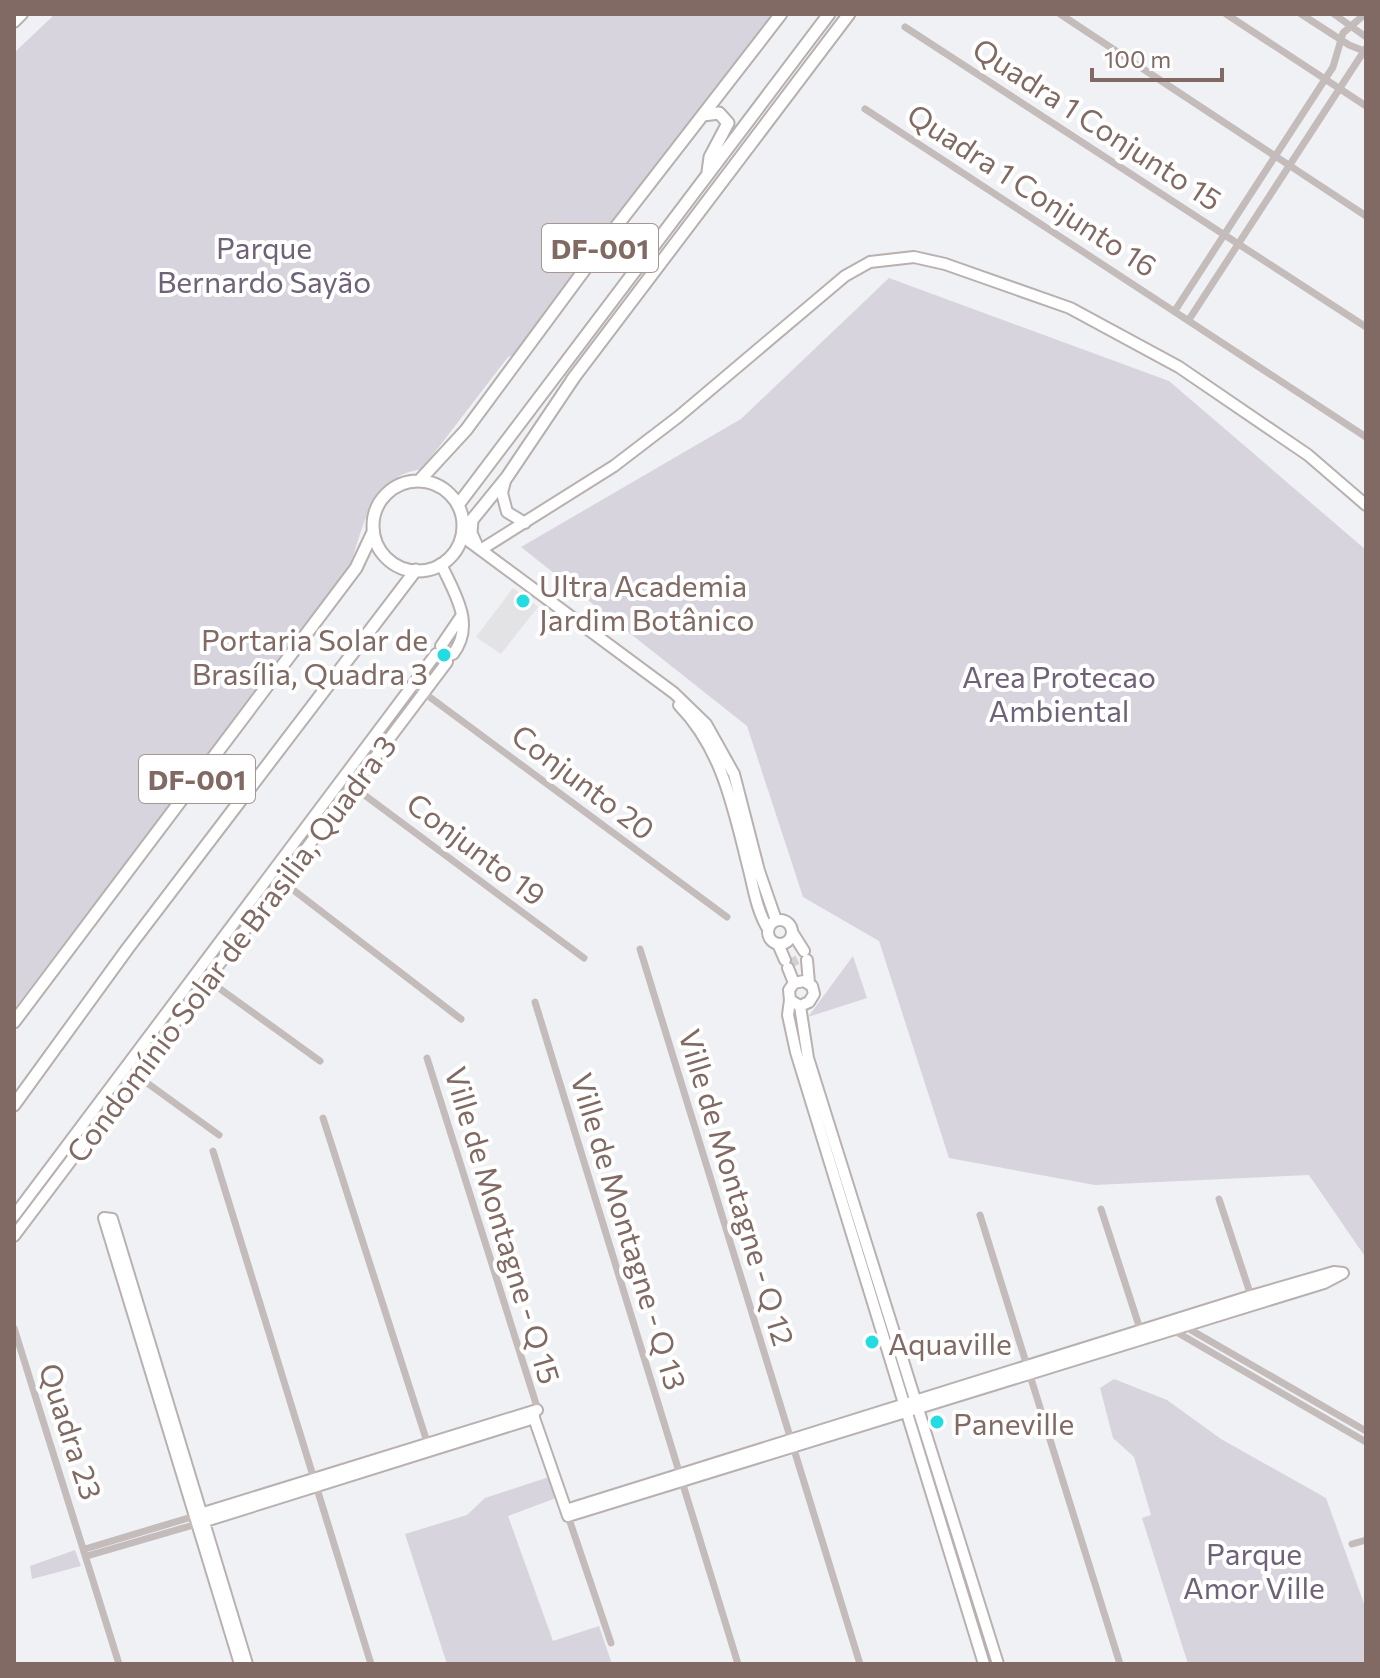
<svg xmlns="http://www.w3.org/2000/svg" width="1380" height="1678" font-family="Commissioner,sans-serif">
  <rect width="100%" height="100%" fill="#f0f1f4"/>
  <!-- built -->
  <path fill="#e3e2e4" d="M513 588 538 607 501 654 476 637Z"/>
  <!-- green -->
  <path fill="#d7d4de" d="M55 14H773L524 352 508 357 422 469C368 477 364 528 348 571L14 1009V53Z
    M889 278 1169 381 1366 550V1258L1309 1175 1095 1185 949 1158 879 941 803 897 747 726 521 547 741 419Z
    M853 956 867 998 808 1017Z
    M1114 1379 1167 1400 1221 1439 1326 1498 1366 1609V1664H1188L1142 1518 1151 1515 1134 1457 1113 1438 1100 1388Z
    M552 1476 559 1497 508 1516 553 1641 599 1626 612 1664H447L405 1534 467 1515 485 1498Z
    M75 1550 81 1566 32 1579 30 1566Z"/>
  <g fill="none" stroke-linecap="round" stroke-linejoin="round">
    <!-- secondary-tunnel -->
    <path stroke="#d4cfd0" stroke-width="10" stroke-dasharray="10 5" stroke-linecap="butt" d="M791 958 795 966"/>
    <!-- secondary casing -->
    <g stroke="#b9b1af" stroke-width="14">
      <path id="secondary" d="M14 22 22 14
        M505 481 502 493 507 512 525 523
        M462 536 674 693 706 724 734 774 759 871 776 920
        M482 549 614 466 678 417 845 276 870 262 914 257 945 264 1070 308 1179 367 1308 455 1366 505
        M441 564C454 593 476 624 453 654
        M441 646 462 615
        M679 705C723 750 734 811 749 870 754 890 757 911 768 929
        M768 932a12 12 0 1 1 24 0a12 12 0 1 1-24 0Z
        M792 932 804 951
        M778 944 785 960
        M807 960 809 983
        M788 968 794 983 789 990 790 1000 800 1006 809 1002 814 994 812 986 804 981 794 983
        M790 1000 788 1015 796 1052 984 1664
        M800 1006 808 1058 998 1664
        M14 1216 436 654
        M14 1236 447 662
        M534 1412V1418L566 1510 568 1516 1324 1283 1343 1273 1334 1272 1251 1296 566 1510
        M197 1515 537 1410
        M199 1523 528 1420
        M240 1664 104 1218 112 1219 247 1664"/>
    </g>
    <!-- primary casing -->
    <g stroke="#b7b0ae" stroke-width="15">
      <path id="primary" d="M703 115 719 113 728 123 710 157 708 172
        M572 380 849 14
        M419 481 466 430 619 223 781 14
        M373 526a45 45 0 1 1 90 0a45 45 0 1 1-90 0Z
        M458 505 829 14
        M476 544 471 533 472 520 507 477 575 376
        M14 1022 356 568 373 532
        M14 1105 128 948 416 570"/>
    </g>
    <!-- street -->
    <path stroke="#c3bcba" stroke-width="7" d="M1060 14 1366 216
      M1226 14 1366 106
      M1301 14 1349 45 1364 51
      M1334 14 1366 37
      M905 27 1366 327
      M865 109 1366 437
      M1176 309 1333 67 1343 33 1365 14
      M1190 318 1366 48
      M412 684 727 917
      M351 785 584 958
      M270 872 461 1019
      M640 949 860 1664
      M205 978 320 1061
      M535 1002 738 1664
      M427 1058 538 1410
      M125 1067 219 1135
      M323 1118 429 1448
      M213 1151 371 1664
      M1219 1199 1252 1299
      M1101 1209 1141 1332
      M980 1215 1120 1664
      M1184 1326 1366 1431
      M14 1328 119 1664
      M1173 1330 1366 1442
      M568 1516 611 1643
      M1352 1544 1366 1540
      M85 1549 195 1516
      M87 1556 197 1524"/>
    <!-- secondary -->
    <use href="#secondary" stroke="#fff" stroke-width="10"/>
    <!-- primary -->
    <use href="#primary" stroke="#fff" stroke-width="11"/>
  </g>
  <!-- markers -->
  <g fill="#22dce2" stroke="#fff" stroke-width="3">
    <circle cx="523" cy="601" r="8"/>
    <circle cx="444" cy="655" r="8"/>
    <circle cx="872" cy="1342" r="8"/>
    <circle cx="937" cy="1422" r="8"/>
  </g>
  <g text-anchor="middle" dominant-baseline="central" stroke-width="8" stroke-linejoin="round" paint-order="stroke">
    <!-- shield labels -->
    <g fill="#fff" stroke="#a79792" stroke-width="2">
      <rect x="542" y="224" width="116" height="48" rx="6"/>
      <rect x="139" y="755" width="116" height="48" rx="6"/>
    </g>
    <g font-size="28" font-weight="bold" fill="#816a63">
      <text x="600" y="248">DF-001</text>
      <text x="197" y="779">DF-001</text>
    </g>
    <!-- street labels -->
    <g font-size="30" fill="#816a63" stroke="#fff">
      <text transform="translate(1098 123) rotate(33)">Quadra 1 Conjunto 15</text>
      <text transform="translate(1033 189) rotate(33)">Quadra 1 Conjunto 16</text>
      <text transform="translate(584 781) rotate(37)">Conjunto 20</text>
      <text transform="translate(477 848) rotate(37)">Conjunto 19</text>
      <text transform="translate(230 948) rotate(-53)">Condomínio Solar de Brasilia, Quadra 3</text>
      <text transform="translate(738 1187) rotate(73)">Ville de Montagne - Q 12</text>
      <text transform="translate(504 1225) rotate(73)">Ville de Montagne - Q 15</text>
      <text transform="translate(630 1231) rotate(73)">Ville de Montagne - Q 13</text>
      <text transform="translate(72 1431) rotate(72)">Quadra 23</text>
    </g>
    <!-- park labels -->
    <g font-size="30" fill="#6f6278" stroke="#fff">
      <text x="264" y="246">Parque<tspan x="264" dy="34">Bernardo Sayão</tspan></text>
      <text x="1059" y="675">Area Protecao<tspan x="1059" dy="34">Ambiental</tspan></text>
      <text x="1254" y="1552">Parque<tspan x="1254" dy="34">Amor Ville</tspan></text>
    </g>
    <!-- poi labels -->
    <g font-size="30" fill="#816a63" stroke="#fff" text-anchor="start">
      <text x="539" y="584">Ultra Academia<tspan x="539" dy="34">Jardim Botânico</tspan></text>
      <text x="428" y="638" text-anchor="end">Portaria Solar de<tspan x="428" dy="34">Brasília, Quadra 3</tspan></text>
      <text x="888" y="1342">Aquaville</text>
      <text x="953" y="1422">Paneville</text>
    </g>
  </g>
  <!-- border -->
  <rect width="1380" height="1678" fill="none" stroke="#816a63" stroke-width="32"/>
  <!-- scale -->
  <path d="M1092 68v12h130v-12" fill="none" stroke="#816a63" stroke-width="4"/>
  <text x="1104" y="68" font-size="24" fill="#816a63" stroke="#ffffff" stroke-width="6" paint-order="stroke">100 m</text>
</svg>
